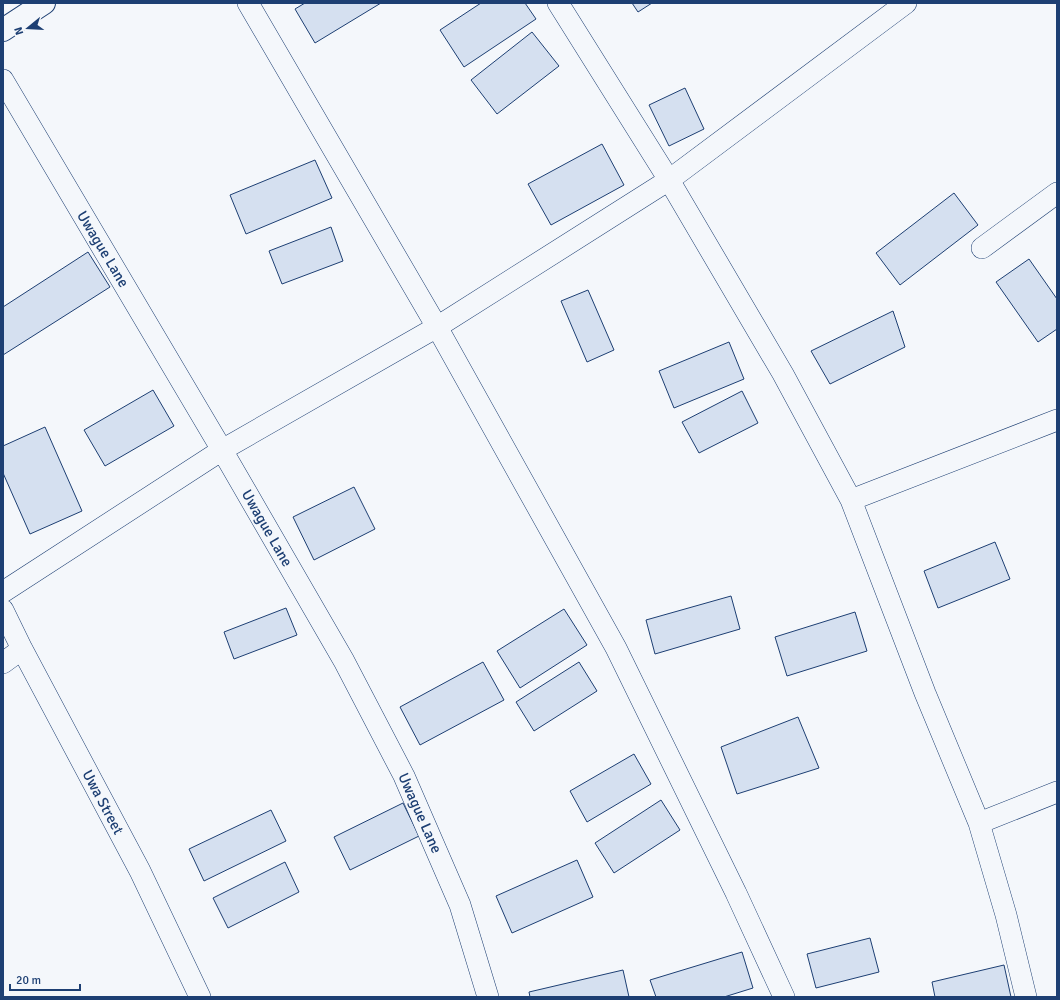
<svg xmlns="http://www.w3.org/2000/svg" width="1060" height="1000" font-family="Signika,sans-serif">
  <rect width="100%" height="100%" fill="#f4f7fb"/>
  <!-- building -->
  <path fill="#d5e0f0" stroke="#1d3f73" d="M305 3H381L315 43 295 9Z
    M481 3H525L536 19 464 67 440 30Z
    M632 3H652L638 12Z
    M532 32 559 66 497 114 471 80Z
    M685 88 704 129 669 146 649 105Z
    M602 144 624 185 551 225 528 184Z
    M315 160 332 198 246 234 230 195Z
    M954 193 978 225 900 285 876 253Z
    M331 227 343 261 282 284 269 251Z
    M88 252 110 287 3 355V307Z
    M1029 259 1057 299V329L1038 342 996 282Z
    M588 290 614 350 587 362 561 301Z
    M893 311 905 347 830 384 811 351Z
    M729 342 744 379 674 408 659 371Z
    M153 390 174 426 105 466 84 430Z
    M742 391 758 423 699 453 682 422Z
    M45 427 82 511 30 534 3 473V446Z
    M354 487 375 529 314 560 293 517Z
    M995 542 1010 579 938 608 924 571Z
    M731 596 740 629 655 654 646 620Z
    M286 608 297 635 234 659 224 632Z
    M564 609 587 645 520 688 497 651Z
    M855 612 867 651 787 676 775 637Z
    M483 662 504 700 420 745 400 707Z
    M579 662 597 691 534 731 516 702Z
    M798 717 819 768 737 794 721 747Z
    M634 754 651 784 587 822 570 791Z
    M661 800 680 830 614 873 595 843Z
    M403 803 419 836 350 870 334 837Z
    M271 810 286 841 204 881 189 849Z
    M577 860 593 897 512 933 496 896Z
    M285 862 299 892 228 928 213 898Z
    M870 938 879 972 816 988 807 954Z
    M742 952 753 988 724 997H656L650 980Z
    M1004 965 1011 997H935L932 982Z
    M623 970 629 997H530L529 992Z"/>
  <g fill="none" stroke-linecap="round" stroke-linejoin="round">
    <!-- minor casing -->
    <g stroke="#1d3f73" stroke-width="22">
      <path id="minor" d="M248 3 437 327 616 648 736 893 784 997
        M558 3 669 180 783 374 851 500 925 693 979 823 1006 915 1026 997
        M3 80 222 450 344 661 404 776 460 905 488 997
        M982 248 1057 193
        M851 500 1057 420
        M3 592 222 450 437 327 669 180 906 3
        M3 610 22 649 140 871 200 997
        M3 663 22 649
        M979 823 1057 792"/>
    </g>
    <!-- tertiary casing -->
    <g stroke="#1d3f73" stroke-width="24">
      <path id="tertiary" d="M3 30 44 3"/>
    </g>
    <!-- minor -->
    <use href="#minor" stroke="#f4f7fb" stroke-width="21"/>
    <!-- tertiary -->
    <use href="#tertiary" stroke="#f4f7fb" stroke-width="22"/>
  </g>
  <g text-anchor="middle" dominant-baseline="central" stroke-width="3" stroke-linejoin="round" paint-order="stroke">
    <!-- street labels -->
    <g font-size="15" fill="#1d3f73" stroke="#f4f7fb">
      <text transform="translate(103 249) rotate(59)">Uwague Lane</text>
      <text transform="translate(267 528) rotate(60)">Uwague Lane</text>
      <text transform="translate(103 802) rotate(62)">Uwa Street</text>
      <text transform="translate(420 813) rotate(66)">Uwague Lane</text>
    </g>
  </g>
  <!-- border -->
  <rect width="1060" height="1000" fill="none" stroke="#1d3f73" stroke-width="8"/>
  <!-- north arrow -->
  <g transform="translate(28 28) rotate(252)" stroke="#f4f7fb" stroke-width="3" paint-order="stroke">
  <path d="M0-3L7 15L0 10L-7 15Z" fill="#1d3f73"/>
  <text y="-6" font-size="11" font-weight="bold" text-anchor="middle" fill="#1d3f73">N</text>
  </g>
  <!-- scale -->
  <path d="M10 984v6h70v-6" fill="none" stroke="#1d3f73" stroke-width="2"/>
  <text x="16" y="984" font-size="12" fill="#1d3f73" stroke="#f4f7fb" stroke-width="3" paint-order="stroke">20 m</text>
</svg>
